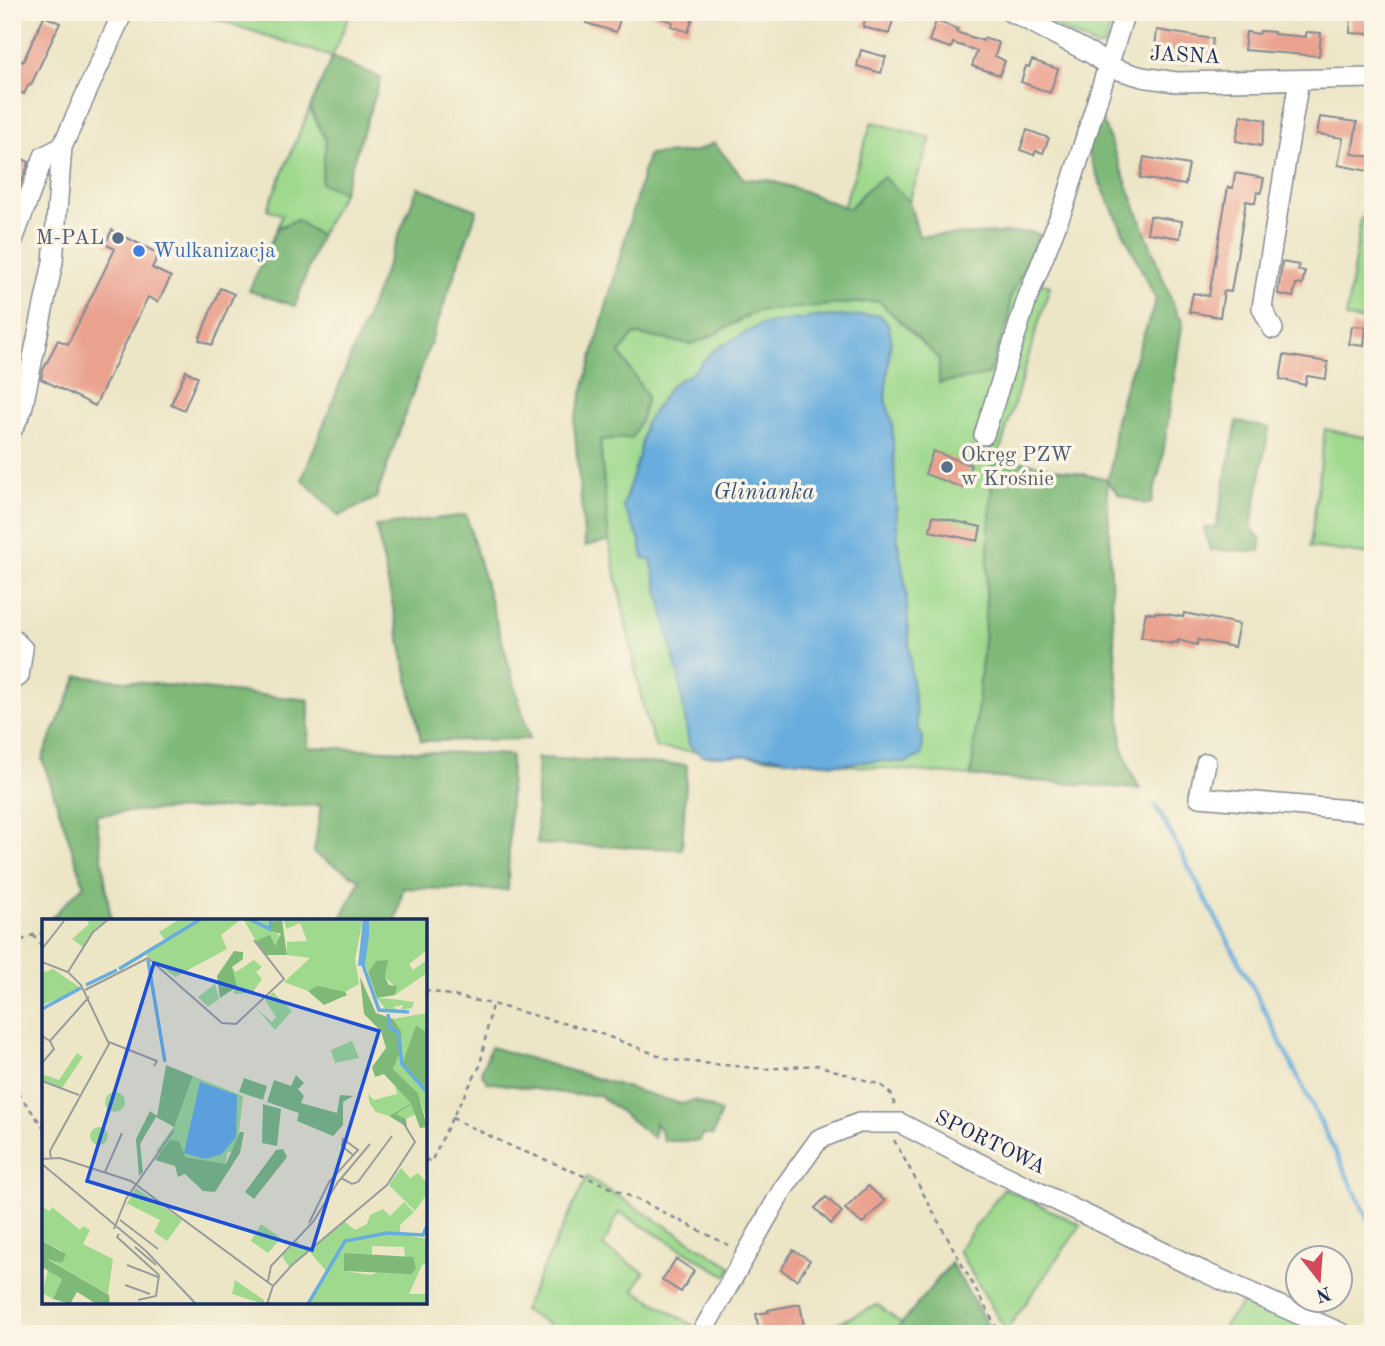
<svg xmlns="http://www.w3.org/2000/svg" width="1385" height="1346" font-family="'Old Standard TT',serif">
  <rect width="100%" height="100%" fill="#fcf5e5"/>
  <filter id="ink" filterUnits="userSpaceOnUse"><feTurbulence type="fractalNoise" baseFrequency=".0143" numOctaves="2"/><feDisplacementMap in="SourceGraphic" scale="14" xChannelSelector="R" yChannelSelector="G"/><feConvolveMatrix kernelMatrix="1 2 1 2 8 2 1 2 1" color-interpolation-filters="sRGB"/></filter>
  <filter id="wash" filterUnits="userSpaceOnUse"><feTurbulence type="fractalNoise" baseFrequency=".00686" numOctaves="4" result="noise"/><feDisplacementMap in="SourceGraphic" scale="28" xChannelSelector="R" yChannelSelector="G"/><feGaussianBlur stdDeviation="1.57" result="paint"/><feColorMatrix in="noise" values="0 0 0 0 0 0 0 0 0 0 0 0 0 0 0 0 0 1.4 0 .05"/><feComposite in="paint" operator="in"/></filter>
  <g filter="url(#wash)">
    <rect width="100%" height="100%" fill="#ece5c6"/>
    <!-- green -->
    <path fill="#9ed98d" stroke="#5c8476" stroke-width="2" d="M194 12H351L332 57Z
      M1026 12H1117L1103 47H1097Z
      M310 108 326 141 322 183 343 192 320 236 297 220 277 228 282 215 267 209Z
      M872 122 931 138 909 201 883 177 864 192 849 209 843 208Z
      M1361 218 1373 221V321L1346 318Z
      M1021 276 1050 286 998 457 993 456 984 639 971 776 656 748 644 711 609 541 600 439 632 438 647 396 620 353 634 334 690 344 705 339 757 311 879 301 939 359 940 383 1009 318 1010 298Z
      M1325 429 1373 439V555L1310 547Z
      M587 1177 732 1267 727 1276 619 1212 603 1247 644 1272 634 1290 697 1328 694 1334H566L523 1310Z
      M1004 1188 1081 1225 1006 1331 958 1250Z
      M1245 1300 1324 1334H1217Z
      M878 1305 902 1324 893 1334H812Z"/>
    <!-- forest -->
    <path fill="#7eb978" stroke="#4c746b" stroke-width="2" d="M332 57 381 78 343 192 321 183 326 141 310 108Z
      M1101 117 1178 317 1183 319 1162 461 1151 503 1145 504 1119 495 1107 481 1113 623 1122 745 1130 770 1140 789 971 776 984 639 993 456 1107 479 1111 469 1115 425 1123 393 1156 300 1100 183 1087 149Z
      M714 143 744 179 768 180 801 190 849 209 864 192 883 177 909 201 919 236 1032 232 1041 235 1010 298 1009 318 988 375 939 383V359L879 301 757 311 705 339 690 344 634 334 620 353 647 396 642 417 632 438 600 440 609 541 585 546 574 423 648 155 694 152Z
      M418 187 477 210 376 498 339 516 302 479Z
      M297 220 320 236 295 306 249 291 277 228Z
      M1237 421 1269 428 1251 528 1261 540 1260 551 1210 550 1204 528 1216 527Z
      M466 515 530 739 421 741 376 526Z
      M78 676 309 700 308 747 511 755 508 890 403 888 396 921H340L360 880 314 853 321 805 138 811 96 815 111 921H48L84 885 42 758Z
      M537 758 687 765 682 849 537 844Z
      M491 1047 682 1104 694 1100 721 1112 713 1135H702L700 1141H664L660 1130 655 1123 654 1138 599 1095H576L487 1082 481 1072Z
      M951 1263 993 1334H893Z"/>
    <!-- water -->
    <path fill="#68adde" stroke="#426e9e" stroke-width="2" d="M880 315 888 324 891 337 885 399 892 421 898 543 906 588 911 672 918 729 923 737 922 755 906 763 879 761 840 764 792 760 772 756H702L689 745 679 678 651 560 643 558 640 540 623 506 639 456 645 424 672 384 691 374 714 350 760 325 815 317Z"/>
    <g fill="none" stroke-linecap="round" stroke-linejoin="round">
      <!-- stream -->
      <path stroke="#68adde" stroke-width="4.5" d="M1156 806 1260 1001 1373 1228"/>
    </g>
    <g id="blocks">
      <!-- building -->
      <path fill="#eaa28f" d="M589 12H610L621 16 616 32 586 23Z
        M650 12H695L688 32 671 26 673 22 650 14Z
        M867 12H888L895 14 889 34 863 27Z
        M1351 12H1373L1372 34 1350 33Z
        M44 16 60 23 31 85 29 84 24 94 12 89V57L23 62Z
        M936 21 958 29 956 32 983 41 984 38 999 43 995 56 1005 61 1000 75 972 66 977 51 953 43 951 48 929 41Z
        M1157 30 1213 39 1210 57 1187 54 1186 64 1170 62 1171 58 1154 56Z
        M1260 31 1274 32V34L1306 37V32L1321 33 1319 56 1244 50 1246 32 1259 34Z
        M861 50 886 57 881 73 857 66Z
        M1032 60 1058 69 1050 93 1021 82 1026 66 1029 67Z
        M1241 115 1266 120 1261 146 1236 141Z
        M1320 117 1357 122 1352 154 1373 157V172L1338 165 1343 138 1317 134Z
        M1027 130 1049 138 1043 153 1036 151 1034 155 1020 150Z
        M12 154 29 162 12 207Z
        M1144 157 1189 165 1185 185 1140 178Z
        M1235 173 1264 178 1261 193 1257 192 1255 203 1246 201 1231 292 1224 291 1220 317 1189 312 1193 293 1209 296 1228 187 1233 188Z
        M1150 216 1182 221 1180 238 1147 233Z
        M112 230 159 254 152 268 171 277 158 302 148 297 95 406 41 379 43 370 58 340 68 344 115 249 105 244Z
        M1282 262 1299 265 1298 270 1305 271 1302 285 1296 284 1293 297 1278 294Z
        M220 288 234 294 212 345 199 340Z
        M1352 326 1366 327 1364 346 1349 344Z
        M1284 355 1328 362 1326 379 1307 376 1305 385 1280 379Z
        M186 371 198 377 184 410 171 404Z
        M933 451 971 465 963 488 925 474Z
        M933 516 981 527 978 541 930 531Z
        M1146 612 1155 614V612L1183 617 1184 613 1239 624 1234 647 1198 640 1197 645 1178 640V643L1172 642V644L1141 637Z
        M868 1186 885 1201 862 1224 845 1209Z
        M826 1197 842 1212 831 1224 815 1208Z
        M793 1250 810 1260 797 1280 781 1270Z
        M676 1259 694 1271 681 1292 662 1280Z
        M800 1304 804 1326 759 1332 756 1314 769 1312 768 1310Z"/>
    </g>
  </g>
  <g filter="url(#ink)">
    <use href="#blocks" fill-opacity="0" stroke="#848a92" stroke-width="2"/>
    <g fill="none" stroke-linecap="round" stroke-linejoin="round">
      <!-- minor casing -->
      <g stroke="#848a92" stroke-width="22">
        <path id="minor" d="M1010 12 1020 16 1092 54 1109 67 1142 77 1176 82 1373 78
          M12 243 44 156 62 147 123 12
          M1273 329 1262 308 1299 80
          M12 430 22 410 53 262 62 147
          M984 435 1027 299 1065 203 1125 12
          M12 638 23 649 19 676 12 681
          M1206 763 1199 797 1373 812
          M701 1334 783 1189 819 1139 859 1123H900L958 1153 1202 1271 1343 1334"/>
      </g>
      <!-- path -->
      <path stroke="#848a92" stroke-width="2.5" stroke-dasharray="5 5" stroke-linecap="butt" d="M33 935 44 948
        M12 945 33 935 44 933
        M425 990 492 1004 596 1032 671 1060 765 1069 817 1065 881 1085 892 1095 895 1107
        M12 1085 44 1128
        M452 1118 515 1148 559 1165 645 1203 732 1247
        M894 1140 1000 1334
        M425 1159 431 1162 452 1118 480 1066 492 1004"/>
      <!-- minor -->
      <use href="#minor" stroke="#fff" stroke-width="19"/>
    </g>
  </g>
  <!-- markers -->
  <g fill="#5c6f8a" stroke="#fcf5e5" stroke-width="2.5">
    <circle cx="118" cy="238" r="7"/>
    <circle cx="947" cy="467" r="7"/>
  </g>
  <circle fill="#3f7fe0" stroke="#fcf5e5" stroke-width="2.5" cx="139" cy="251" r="7"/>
  <g text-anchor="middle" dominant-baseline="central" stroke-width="7" stroke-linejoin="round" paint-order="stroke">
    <!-- street labels -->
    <g font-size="21" fill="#1b2f5e" stroke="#fcf5e5">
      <text transform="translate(1185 56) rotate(3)">JASNA</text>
      <text transform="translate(990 1143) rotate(26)">SPORTOWA</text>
    </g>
    <!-- service labels -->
    <g font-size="21" fill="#4e5e75" stroke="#fcf5e5" text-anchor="end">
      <text x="104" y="238">M-PAL</text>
      <text x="961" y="455" text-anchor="start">Okręg PZW<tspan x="961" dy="24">w Krośnie</tspan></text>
    </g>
    <!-- shop labels -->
    <g font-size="21" fill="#366cbe" stroke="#fcf5e5" text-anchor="start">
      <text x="153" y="251">Wulkanizacja</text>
    </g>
    <!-- water labels -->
    <g font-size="23" font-style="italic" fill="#325584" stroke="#fcf5e5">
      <text x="764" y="492">Glinianka</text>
    </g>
  </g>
  <!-- overview -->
  <g transform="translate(42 919)">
    <rect width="385" height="385" fill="#ece5c6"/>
    <path d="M44 0H66L53 10 42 29 30 20 47 5ZM138 0H198V1L179 16 185 30 133 58 104 36 123 21 117 13ZM201 0H240L230 10 239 18 233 27 214 22ZM242 0H321L313 40 317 65 303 73 266 72 242 63 268 39 245 36V23L265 22 258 4 244 10ZM327 0H385V31L367 45 371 51 385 41V54L353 76 354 68 343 59 345 46 334 42 326 53 323 46ZM212 41 220 48 214 53 220 60 210 74 192 75 190 48 194 53ZM11 50 40 70 0 86V54ZM173 65 177 80 166 88 156 78ZM231 73 250 92 233 111 214 89 230 103 234 98 223 81ZM335 79 350 80 372 83 370 89 359 91 361 86 351 88 356 92H345ZM385 94V113L375 108 360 145 385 170V203L376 174 351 150 360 129 359 112 351 100ZM310 122 317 139 293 144 289 131ZM35 134 41 138 20 169 0 161V155L17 161ZM151 157 201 177 195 230 185 234 184 245 142 238 137 223 118 235 114 232 132 207ZM353 165 366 177 374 195 364 200 353 195 368 184 347 197 334 193 328 185 326 175 332 181 355 175ZM63 183a10 10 0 1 1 20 0a10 10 0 1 1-20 0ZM48 217a9 9 0 1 1 18 0a9 9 0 1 1-18 0ZM359 249 368 259 376 254 385 264V275L373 292 347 266ZM94 269 140 301 125 322 112 313 118 301 86 285 83 288ZM362 283 372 293 358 306V315L385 320V345L380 346 367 375H385V385H268L285 353 267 332 302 302 313 311 325 305 328 296 341 290 348 297ZM330 327 362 328 363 338H371L329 356 302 352V334L330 336ZM0 288 8 292 10 288 38 311 41 307 48 311 41 325 71 340 66 375 4 339 20 344V332L0 322ZM219 305 239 319 226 334 209 322ZM254 322 266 332 247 348 240 337ZM6 351 20 360 11 380 0 374ZM193 361 222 381V385L190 375Z" fill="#9ed98d" fill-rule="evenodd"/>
    <path d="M240 1 245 36H224L214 22 228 16 233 27 239 15 230 12V3ZM192 32 201 33V40L190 48 195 68 178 79 175 57ZM346 41 343 59 347 66 355 67 353 76 335 79 326 53 334 42ZM318 58 334 94 351 100 359 112 360 129 351 150 376 174 385 208 378 209 369 185 354 195 364 200 365 208 347 197 369 184 342 155 333 158 330 148 344 129 339 112 322 95ZM276 67 303 73 305 76 282 86 266 72ZM374 107 385 113V170L360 145ZM124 146 151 157 132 208 114 198 98 225 101 253 97 257 94 220 108 192 115 197ZM254 156 262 164 256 170 262 177 259 184 295 194 298 176 311 177 301 183V206L291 217 255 202 257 194 225 183 232 161 249 167ZM202 159 225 167 221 181 197 173ZM221 185 239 190 235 227 220 224ZM198 213H202L198 234 173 273 161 272 143 255 136 258 133 247 113 241 128 221 137 222 143 238 184 245ZM241 230 245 238 212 280 203 273 234 231ZM0 322 24 335 20 344 5 340 67 376 68 385 53 384 35 373 28 385 11 380 20 360 0 348ZM302 334 371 338 374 349 370 355 302 352Z" fill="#7eb978"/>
    <path d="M321 0H327V17L323 46 316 47ZM158 163 195 176 194 218 180 235 163 240 142 234Z" fill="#68adde"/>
    <path fill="none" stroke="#68adde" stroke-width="3.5" d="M207 0 228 10 229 0M106 41 123 143M320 43 337 91 367 93M77 50 159 0M44 66 75 51M0 90 39 69M346 95 348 109 356 113 360 145 385 173M266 385 303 322 345 314 381 316 385 307"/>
    <path fill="none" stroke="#989c9c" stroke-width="2" d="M0 30 22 2M0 43 26 53 39 66 67 125 8 232 9 240M26 53 51 13 67 0M43 71 106 39 180 104 194 105 242 60 212 21M0 117 8 122 47 78M67 123 115 142 112 147M0 144 12 130 8 122M0 162 37 176M0 240 18 239 89 262 231 367M0 245 104 332 154 385M63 253 80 214M299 259 310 265 316 263 350 217M78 301 116 330M267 304 287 263 316 231 301 220 300 227 311 236M72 310 84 280 132 211M77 315 75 318 117 356M93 328 114 346M85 346 116 358M226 362 229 347 271 303 296 263 328 225M83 366 108 375M96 381 114 377 117 356M225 385 231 367 250 346 345 266 373 223 359 200"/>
    <path fill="#1d4ed8" fill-opacity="0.15" stroke="#1d4ed8" stroke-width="3.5" d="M112 44 337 112 270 331 45 262Z"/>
    <rect width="385" height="385" fill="none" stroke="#1b2f5e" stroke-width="3.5"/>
  </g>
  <!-- margin -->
  <rect width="1385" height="1346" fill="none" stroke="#fcf5e5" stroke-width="42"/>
  <!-- north arrow -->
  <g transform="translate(1319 1279) rotate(163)"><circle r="33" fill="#fcf5e5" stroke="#a2a6af" stroke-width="2"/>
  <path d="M0-5L12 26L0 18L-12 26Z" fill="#d1495b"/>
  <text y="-10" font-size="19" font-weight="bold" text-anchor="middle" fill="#1b2f5e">N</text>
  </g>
</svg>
